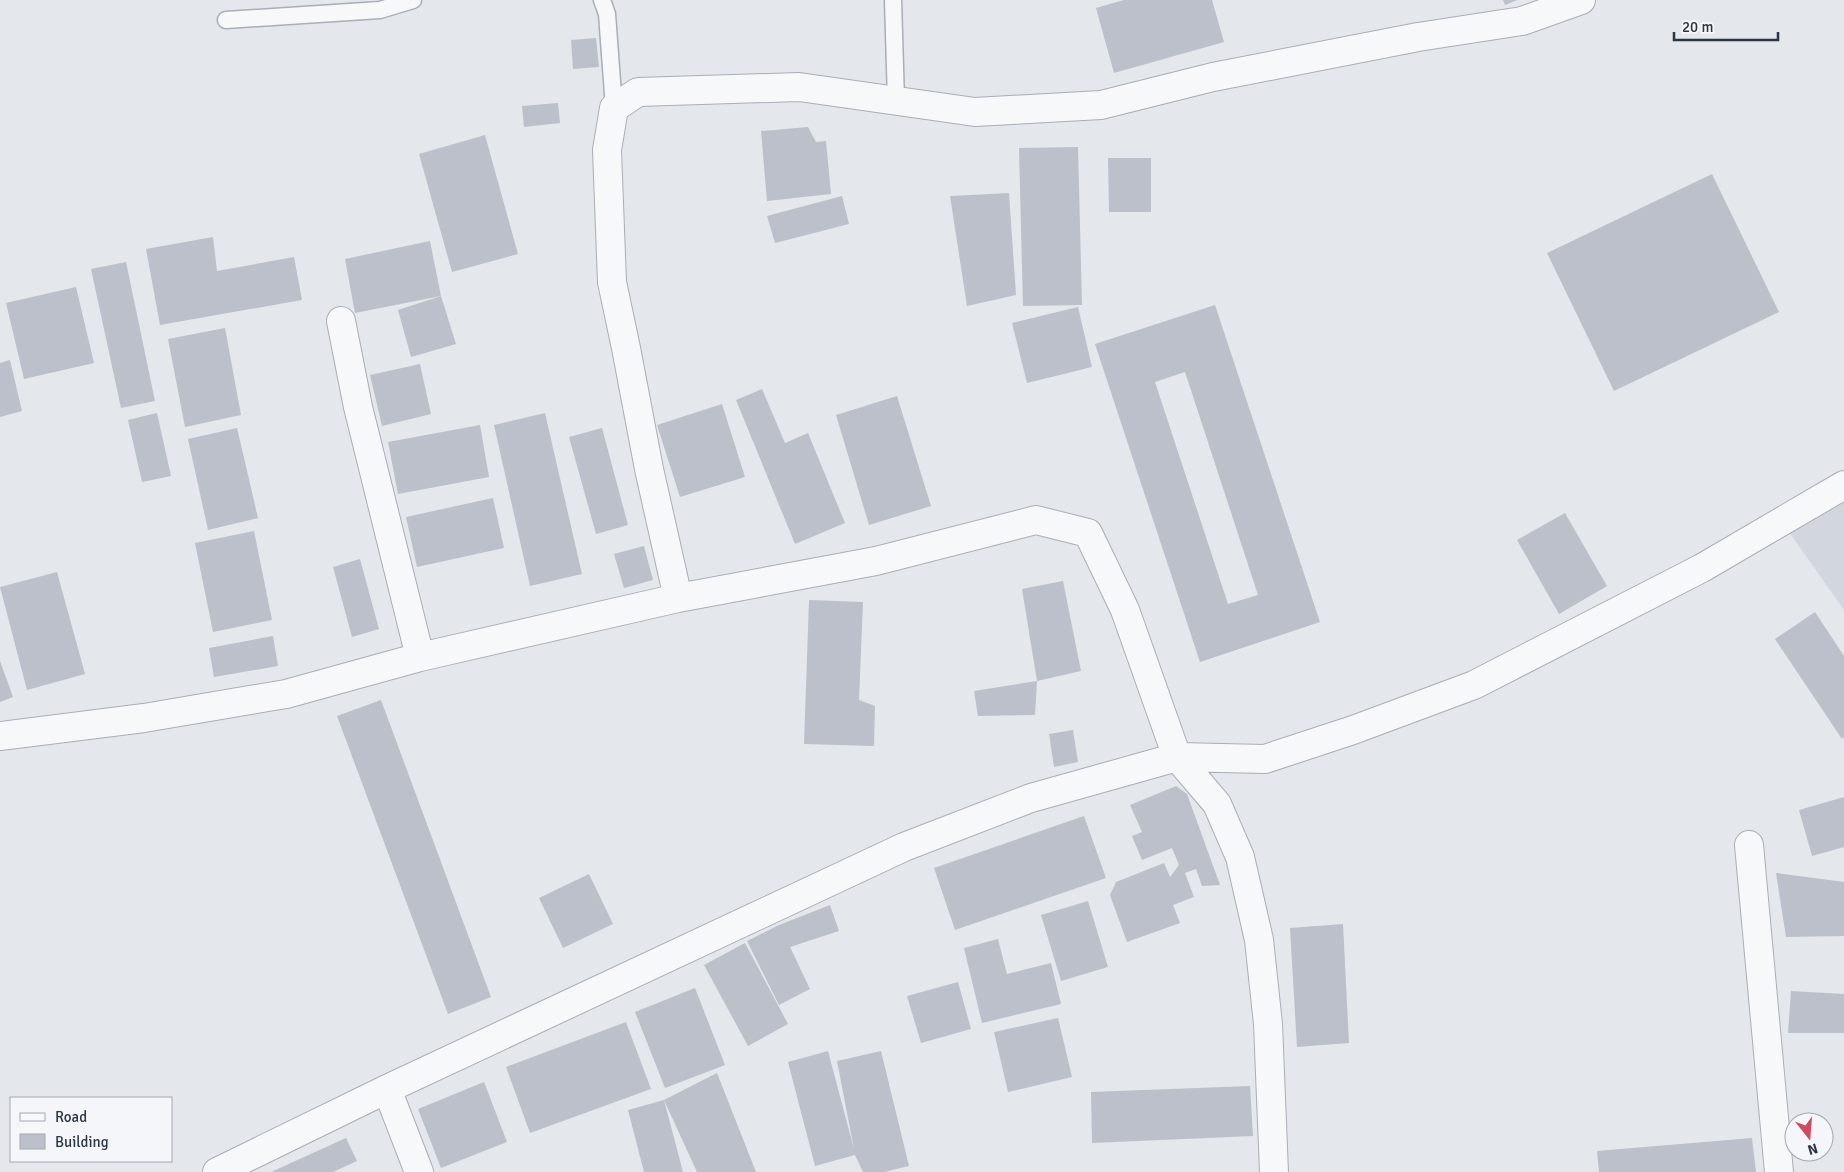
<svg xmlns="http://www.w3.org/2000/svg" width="1844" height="1172" font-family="Signika,sans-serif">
  <rect width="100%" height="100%" fill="#e4e7ec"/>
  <!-- built -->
  <path fill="#d2d6de" d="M1844 492V610L1782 522Z"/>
  <!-- building -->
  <path fill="#bbc0ca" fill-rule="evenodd" d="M1124 0H1212L1224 42 1114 73 1096 8Z
    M1503 0H1517L1505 5Z
    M596 38 599 67 573 69 571 40Z
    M558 103 560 123 524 127 522 106Z
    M808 127 816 142 826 141 831 194 767 201 761 131Z
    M485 135 518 254 452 272 419 154Z
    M1078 147 1082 305 1023 306 1019 148Z
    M1108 158H1151V212H1109Z
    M1712 174 1779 312 1614 391 1547 253Z
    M1009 193 1016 295 967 306 950 196Z
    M842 196 849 224 775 243 767 216Z
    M213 237 217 271 294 257 302 300 160 325 146 249Z
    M430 241 441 296 456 344 411 357 398 310 441 296 355 313 345 259Z
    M126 262 155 401 121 408 91 269Z
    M76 287 94 363 24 379 6 303Z
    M1215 305 1320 622 1200 662 1095 344ZM1185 372 1258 595 1228 604 1155 382Z
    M1078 307 1092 367 1027 383 1012 323Z
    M225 328 241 415 185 427 168 339Z
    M10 360 22 411 0 417V363Z
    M420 364 431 414 382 426 370 375Z
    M762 389 785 443 808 433 845 523 795 544 736 400Z
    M897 396 931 506 869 525 836 415Z
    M722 404 745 477 680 497 657 425Z
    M157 413 171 476 142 482 128 420Z
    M545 413 582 574 530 586 494 425Z
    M480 425 489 477 398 494 388 442Z
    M237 428 258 518 208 530 188 439Z
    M602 428 628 525 596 534 569 437Z
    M493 498 504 548 417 567 406 517Z
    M1565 513 1607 586 1559 614 1517 540Z
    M254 531 272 620 213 632 195 543Z
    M644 546 653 580 624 588 614 554Z
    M360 559 379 629 352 637 333 567Z
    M57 572 85 674 27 690 0 587Z
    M1063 581 1081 671 1037 681 1035 715 978 716 974 691 1037 681 1022 589Z
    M809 600 863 602 859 700 875 706 874 746 804 744Z
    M1815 612 1844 656V737L1842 739 1775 639Z
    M273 636 278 666 214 677 209 648Z
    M0 661 13 697 0 702Z
    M381 700 491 997 448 1014 337 716Z
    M1073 730 1078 762 1054 767 1049 734Z
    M1176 786 1187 794 1220 885 1202 886 1196 869 1185 873 1194 897 1173 905 1180 923 1127 942 1110 895 1116 882 1164 863 1170 877 1179 865 1172 848 1142 860 1132 836 1142 832 1130 805Z
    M1844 797V847L1812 856 1799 810Z
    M1084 816 1106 878 955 930 934 868Z
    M1776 873 1844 882V936L1786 937Z
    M589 874 613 924 563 948 539 898Z
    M1088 901 1108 967 1061 981 1041 915Z
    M830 905 839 931 790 947 810 989 779 1005 747 941 779 925Z
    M1343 924 1349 1043 1297 1047 1290 928Z
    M998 939 1007 974 1051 963 1061 1004 982 1023 964 948Z
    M745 943 788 1024 748 1046 704 965Z
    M958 982 971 1029 921 1043 907 996Z
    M695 988 725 1065 665 1088 635 1012Z
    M1791 991 1844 994V1033H1788Z
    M1058 1018 1072 1077 1008 1092 994 1032Z
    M626 1022 651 1089 530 1133 506 1067Z
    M828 1051 854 1149 837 1061 881 1051 909 1166 884 1172H863L855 1155 815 1166 788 1062Z
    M717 1073 756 1172H697L664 1100Z
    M484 1082 507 1142 441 1168 418 1109Z
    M1250 1086 1253 1136 1092 1143 1091 1092Z
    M664 1100 683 1172H644L628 1110Z
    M346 1138 357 1161 333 1172H271Z
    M1752 1138 1756 1172H1599L1597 1151Z"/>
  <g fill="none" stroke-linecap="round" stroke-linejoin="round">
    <!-- lane casing -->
    <g stroke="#a9aeb7" stroke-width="19">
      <path id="lane" d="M602 0 607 14 614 108
        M893 0 896 101
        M226 20 380 10 413 0"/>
    </g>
    <!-- street casing -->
    <g stroke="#a9aeb7" stroke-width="30">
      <path id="street" d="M341 321 358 407 420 657
        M678 598 649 469 626 348 612 282 607 150 614 108 638 92 799 87 975 112 1101 105 1213 77 1418 37 1522 21 1581 0
        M0 736 144 718 286 694 420 657 678 598 876 561 1036 520 1088 533 1125 610 1177 757 1217 804 1240 857 1259 940 1268 1024 1274 1172
        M1749 845 1779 1172
        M387 1089 419 1172
        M217 1172 387 1089 904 847 1031 798 1177 757 1265 759 1353 730 1474 685 1702 568 1844 485"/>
    </g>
    <!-- lane -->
    <use href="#lane" stroke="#f7f8fa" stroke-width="16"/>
    <!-- street -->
    <use href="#street" stroke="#f7f8fa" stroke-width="28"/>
  </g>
  <!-- legend -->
  <rect x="10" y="1097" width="162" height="65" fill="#f4f6f9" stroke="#a4a8b1"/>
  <rect x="20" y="1113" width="25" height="8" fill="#f7f8fa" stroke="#a4a8b1"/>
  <text x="55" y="1122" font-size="15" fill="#2b3445">Road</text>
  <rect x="20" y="1134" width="25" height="15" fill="#bbc0ca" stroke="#a4a8b1"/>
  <text x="55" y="1147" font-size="15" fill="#2b3445">Building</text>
  <!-- north arrow -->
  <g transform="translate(1809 1137) rotate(163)"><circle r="24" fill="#f4f6f9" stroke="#a4a8b1"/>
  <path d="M0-4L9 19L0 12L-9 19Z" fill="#d1495b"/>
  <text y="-8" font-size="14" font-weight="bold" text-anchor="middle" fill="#2b3445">N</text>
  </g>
  <!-- scale -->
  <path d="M1674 32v8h104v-8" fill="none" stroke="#2b3445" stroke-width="2.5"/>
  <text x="1682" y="32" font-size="15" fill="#2b3445" stroke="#f4f6f9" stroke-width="4" paint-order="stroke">20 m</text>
</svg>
